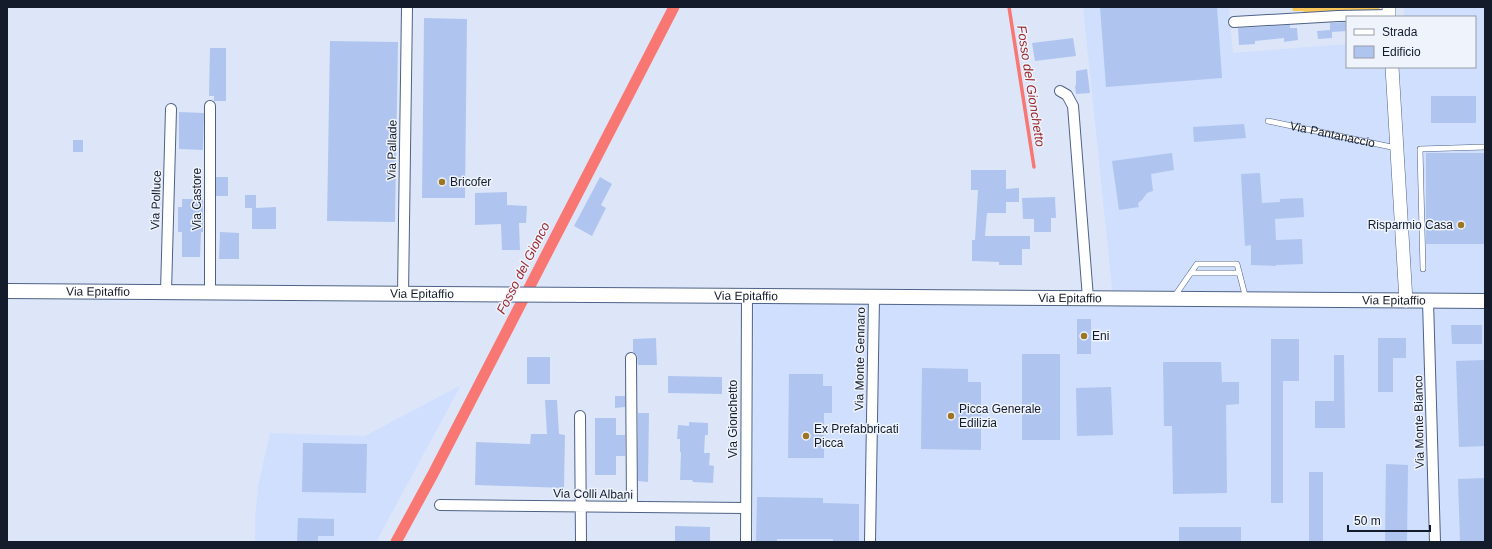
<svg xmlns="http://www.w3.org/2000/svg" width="1492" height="549" font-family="Helvetica,sans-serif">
  <rect width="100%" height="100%" fill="#dde6f8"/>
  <!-- built -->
  <path fill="#cfdffd" d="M1083 7H1229L1233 53 1347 44V67H1475V17H1404V7H1485V542H753L754 303 1114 307Z
    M461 385 376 542H255V517L258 486 270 433 365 436Z"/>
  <!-- green -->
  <path fill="#fbc759" d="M1292 7H1379L1380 12 1352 13 1348 10 1305 14 1303 11H1293Z"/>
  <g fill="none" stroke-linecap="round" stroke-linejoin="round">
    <!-- stream -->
    <path stroke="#f87773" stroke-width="3.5" d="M1009 7 1034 167"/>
    <!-- canal -->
    <path stroke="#f87773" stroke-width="11" d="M396 542 433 474 674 7"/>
  </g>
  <!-- building -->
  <path fill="#afc5ef" d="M1100 7H1217L1222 78 1106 87Z
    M424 18 467 19 465 198H422Z
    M1347 22V31L1332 32V38L1318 39 1317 31 1330 30V23Z
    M1290 25V28H1297L1298 40 1284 42V38L1255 41V44L1239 45 1238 28Z
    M1073 38 1076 56 1035 61 1032 43Z
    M330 41 398 42 395 222 327 221Z
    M210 48H226V101H214V96H209Z
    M1087 69 1090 93 1076 94 1075 86 1076 85V71Z
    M1431 96H1476V123H1431Z
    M179 112 204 113 203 150 179 149Z
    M1244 124 1246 138 1194 142 1193 127Z
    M73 140H83V152H73Z
    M1172 153 1174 170 1151 174 1153 191 1147 193 1142 200 1138 203 1139 207 1119 210 1112 161Z
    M1426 153H1485V244H1426Z
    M971 170H1006V189L1019 188V202H1006V213H987L985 236H1030V249H1022V265H999V262L972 261V240H975L978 190H971Z
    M1260 173 1262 203 1280 202V199L1303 198 1304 217 1275 219 1276 240 1302 239 1303 264 1276 265V266L1251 265V245L1245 246 1241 174Z
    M216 177H228V196H216Z
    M600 177 612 184 601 205 606 208 592 236 574 226Z
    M507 192V205L527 206 526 223H519L520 250H502L501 224 475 225V193Z
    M245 195H256V208L276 207V229H252V208H245Z
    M1055 197 1056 218H1051V232H1034V219H1023L1022 198Z
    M182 199H203V232H201L200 257H182V232H178V207H182Z
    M220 232 239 233V259H219Z
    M1077 319H1091V354H1077Z
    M1451 325H1482V344H1452Z
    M656 338 657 365H638L637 355 633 352V339Z
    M1378 338H1406V358H1393V392H1378Z
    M1271 339H1299V381H1283V503H1271Z
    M1022 354H1060V440H1022Z
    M1334 355H1344L1345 428H1315V401H1334Z
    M527 357H550V384H527Z
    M1485 360V446L1459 447 1456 361Z
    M1163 362H1221L1222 382H1239V404L1226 405 1227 493 1173 494 1172 426H1164Z
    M922 368 968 369V382H981V450L921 449Z
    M789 374H823V386H832V413H824V458H788Z
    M668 376 722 377V394L668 393Z
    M1111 387 1113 435 1077 436 1076 388Z
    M615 396H625V407L615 408Z
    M545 400H557L559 434 565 435 564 488 475 485 476 442 530 444 531 434H547Z
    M638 413H649L648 482 638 481Z
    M595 418H616V435H625V456H616V475H595Z
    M689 422 708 423V435H705L704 453H710L709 465 714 466 713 483 693 482 692 480H680L681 452H680V439H677L678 425 689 426Z
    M303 443 367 444 366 493 302 492Z
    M1386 464 1408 465 1407 542H1385Z
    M1309 472H1323V542H1309Z
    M1485 478V542H1460L1458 479Z
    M757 497 823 498V503L859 504V542H833V539H777V542H756Z
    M298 518 334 519V536H318V542H297Z
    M675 526 710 527V542H675Z
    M1179 527H1241V542H1179Z"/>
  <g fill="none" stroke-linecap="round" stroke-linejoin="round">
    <!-- service casing -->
    <g stroke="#4e6287" stroke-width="6">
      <g id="service">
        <path id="s1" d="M1268 121 1396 148"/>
        <path d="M1423 269 1420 149 1485 147"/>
        <path d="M1191 273H1239"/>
        <path d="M1174 297 1197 264H1237L1246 299"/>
      </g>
    </g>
    <!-- minor casing -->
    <g stroke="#4e6287" stroke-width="12">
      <path id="minor" d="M1234 22 1338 16 1389 15
        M1060 91 1067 95 1073 106 1088 298
        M166 292 171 109
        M210 292V106
        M403 294 407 7
        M1428 301 1435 542
        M631 358 632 507
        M580 416 581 542
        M440 505 746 508
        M746 542 747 295
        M870 542 874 297"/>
    </g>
    <!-- tertiary casing -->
    <g stroke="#4e6287" stroke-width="14">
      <path id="tertiary" d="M1389 7V17
        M1392 67 1406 301"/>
    </g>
    <!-- secondary casing -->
    <g stroke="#4e6287" stroke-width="16">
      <g id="secondary">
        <path id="s2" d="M7 291 1485 301"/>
      </g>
    </g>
    <!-- service -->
    <use href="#service" stroke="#fff" stroke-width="5"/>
    <!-- minor -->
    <use href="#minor" stroke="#fff" stroke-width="10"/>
    <!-- tertiary -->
    <use href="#tertiary" stroke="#fff" stroke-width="13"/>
    <!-- secondary -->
    <use href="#secondary" stroke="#fff" stroke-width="14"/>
  </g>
  <!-- markers -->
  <g fill="#9c7622" stroke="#eef3fc" stroke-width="1.5">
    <circle cx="442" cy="182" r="4"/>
    <circle cx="1461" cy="225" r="4"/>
    <circle cx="1084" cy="336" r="4"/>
    <circle cx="951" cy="416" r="4"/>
    <circle cx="806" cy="436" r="4"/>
  </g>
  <g text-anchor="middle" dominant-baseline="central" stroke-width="3" stroke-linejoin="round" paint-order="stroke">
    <!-- street labels -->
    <g font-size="12" fill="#141c2b" stroke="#eef3fc">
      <text stroke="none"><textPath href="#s1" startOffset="66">Via Pantanaccio</textPath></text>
      <text transform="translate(392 150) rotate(-89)">Via Pallade</text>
      <text transform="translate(197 199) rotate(-90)">Via Castore</text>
      <text transform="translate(156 200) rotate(-88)">Via Polluce</text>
      <text stroke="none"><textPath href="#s2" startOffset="91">Via Epitaffio</textPath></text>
      <text stroke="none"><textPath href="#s2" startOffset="415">Via Epitaffio</textPath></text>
      <text stroke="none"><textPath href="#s2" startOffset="739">Via Epitaffio</textPath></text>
      <text stroke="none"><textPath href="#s2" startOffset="1063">Via Epitaffio</textPath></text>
      <text stroke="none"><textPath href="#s2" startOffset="1387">Via Epitaffio</textPath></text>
      <text transform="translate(860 359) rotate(-89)">Via Monte Gennaro</text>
      <text transform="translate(733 419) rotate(-90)">Via Gionchetto</text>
      <text transform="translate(1419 422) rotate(-91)">Via Monte Bianco</text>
      <text transform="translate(593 494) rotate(1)">Via Colli Albani</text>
    </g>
    <!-- poi labels -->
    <g font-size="12" fill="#141c2b" stroke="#eef3fc" text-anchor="start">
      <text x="450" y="182">Bricofer</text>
      <text x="1453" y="225" text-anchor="end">Risparmio Casa</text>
      <text x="1092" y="336">Eni</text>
      <text x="959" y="409">Picca Generale<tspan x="959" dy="14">Edilizia</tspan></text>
      <text x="814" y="429">Ex Prefabbricati<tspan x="814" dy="14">Picca</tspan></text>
    </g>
    <!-- water labels -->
    <g font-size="13" font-style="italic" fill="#9b272c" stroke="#eef3fc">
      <text transform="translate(1031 86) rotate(81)">Fosso del Gionchetto</text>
      <text transform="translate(523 268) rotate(-63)">Fosso del Gionco</text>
    </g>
  </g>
  <!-- border -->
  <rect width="1492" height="549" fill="none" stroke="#141c2b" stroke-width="16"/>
  <!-- legend -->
  <rect x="1346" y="16" width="130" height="52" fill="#eef3fc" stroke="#979da8"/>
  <rect x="1354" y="29" width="20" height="6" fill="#ffffff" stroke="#979da8"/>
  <text x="1382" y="36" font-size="12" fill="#141c2b">Strada</text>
  <rect x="1354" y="46" width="20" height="12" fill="#afc5ef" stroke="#979da8"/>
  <text x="1382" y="56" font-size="12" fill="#141c2b">Edificio</text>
  <!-- scale -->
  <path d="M1348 525v6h82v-6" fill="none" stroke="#141c2b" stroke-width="2"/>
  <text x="1354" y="525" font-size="12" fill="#141c2b" stroke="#eef3fc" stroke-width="3" paint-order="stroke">50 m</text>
</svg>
